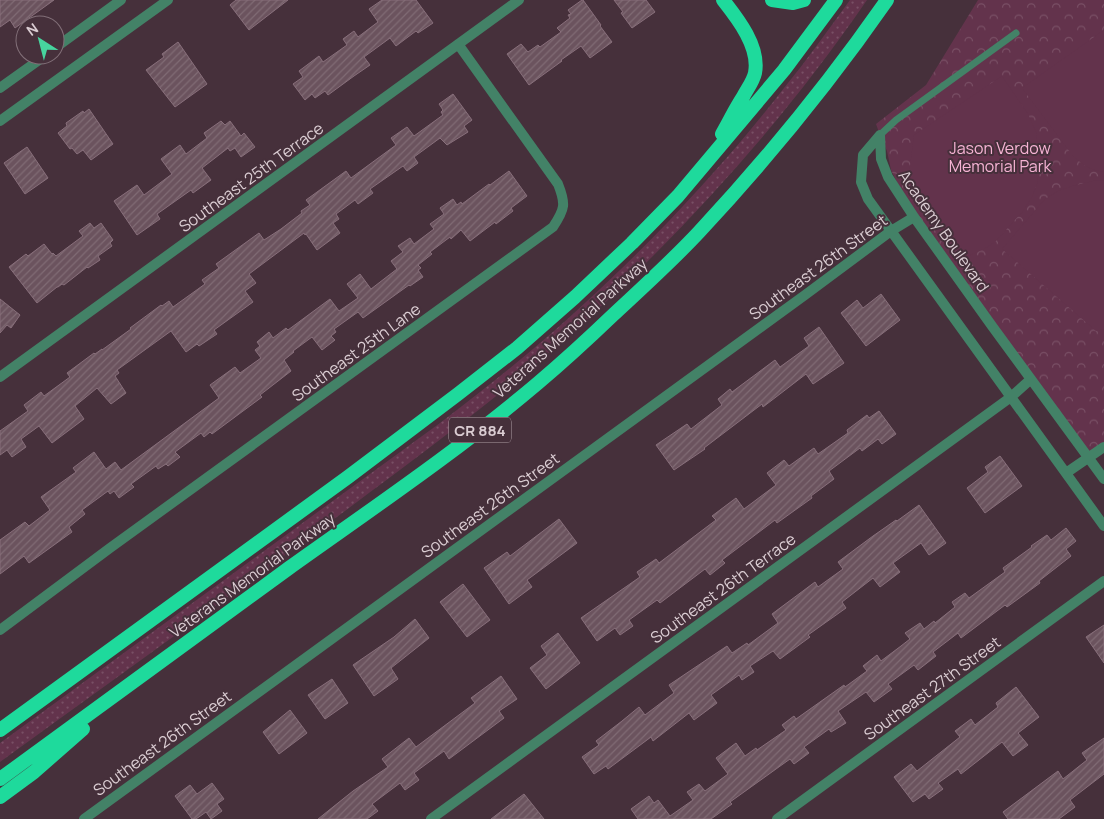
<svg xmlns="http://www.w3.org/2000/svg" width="1104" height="819" font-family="Manrope,sans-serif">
  <defs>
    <pattern id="grass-dots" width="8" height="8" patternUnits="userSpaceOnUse" patternTransform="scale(1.25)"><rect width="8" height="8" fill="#63334c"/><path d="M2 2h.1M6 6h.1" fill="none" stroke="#794f65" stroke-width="1.8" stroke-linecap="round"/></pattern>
    <pattern id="park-crowns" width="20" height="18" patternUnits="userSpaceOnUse" patternTransform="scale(1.25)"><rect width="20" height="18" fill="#63334c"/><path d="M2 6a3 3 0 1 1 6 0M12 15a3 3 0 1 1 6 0" fill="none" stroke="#794f65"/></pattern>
    <pattern id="building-hatch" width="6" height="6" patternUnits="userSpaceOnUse" patternTransform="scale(1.25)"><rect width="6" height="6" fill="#6b535e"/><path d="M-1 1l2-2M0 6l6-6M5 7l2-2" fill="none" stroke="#806b74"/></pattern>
  </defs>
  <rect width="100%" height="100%" fill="#46303b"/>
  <!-- grass -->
  <path fill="url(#grass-dots)" d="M850 0H867C789 114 696 218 595 312 518 383 433 445 349 508 233 594 117 677 0 762V743L440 423C490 385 540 345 586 302 657 237 725 164 784 88 807 60 828 30 850 0Z"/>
  <!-- park -->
  <path fill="url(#park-crowns)" d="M978 0H1104V447L1088 458 914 217 891 170 887 151 880 135 876 124 926 85Z"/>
  <!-- pitch -->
  <path fill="#63334c" d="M1104 30V172C1090 170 1083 165 1073 156L1022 88Z
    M1002 76 1028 114 1036 132 1040 164 1037 184 1032 197 1023 211 995 242 984 249 966 257 909 175 914 135Z
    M1104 180V329L1096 331 1002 249 1045 199 1058 191 1072 186 1093 181Z"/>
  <!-- building -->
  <path fill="url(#building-hatch)" stroke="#886f7b" d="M0 0H54L15 28 10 20 0 27Z
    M236 0H288L249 30 230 5Z
    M382 0H416L433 23 418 33 416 31 396 46 390 38 364 57 370 65 354 76 328 95 325 91 315 98 312 94 305 100 293 84 303 77 299 71 319 56 323 62 347 45 343 39 354 31 358 37 378 22 369 9Z
    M582 0H583L601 25 600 26 612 42 590 58 581 46 561 60 562 61 529 85 507 54 521 44 528 52 538 45 540 47 561 32 557 28 570 18 568 15 571 14 568 10Z
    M614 0H646L655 12 632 28 621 13 623 12Z
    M178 42 207 84 175 107 146 70 164 57 162 54Z
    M453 94 472 120 464 126 468 132 447 145 440 138 414 157 418 163 407 171 403 166 370 189 373 193 358 204 355 200 336 214 339 219 333 223 340 233 317 250 306 234 305 235 304 233 249 274 256 283 245 291 253 302 214 330 217 334 199 346 197 344 186 352 171 331 117 370 119 373 115 376 126 393 111 404 97 388 75 406 84 419 52 443 39 426 21 439 26 447 12 457 7 450 0 455V431L28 411 24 405 41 392 44 396 70 377 67 373 94 353 95 354 102 349V350L131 329 130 328 161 305 162 306 169 301 173 307 205 284 202 280 219 268 216 264 259 233 264 240 281 229 302 213 301 211 310 205 306 200 346 171 351 178 396 145 391 138 407 127 414 136 443 115 441 112 443 110 439 104Z
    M89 109 113 144 91 160 83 150 77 154 72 148 70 149 58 133 67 126 66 123 83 111 84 113Z
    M221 121 225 125 230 121 241 136 244 133 255 147 241 157 235 148 230 151 228 148 202 168 211 180 193 193 191 190 157 214 160 219 137 235 114 201 137 185 144 195 172 174 161 159 180 145 186 154 207 138 204 133Z
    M27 147 48 178 25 194 4 163Z
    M509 171 527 196 511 208 513 211 496 224 495 222 470 241 461 230 451 239 450 237 430 252 432 254 418 265 421 268 418 270 423 277 410 286 409 285 363 318 358 312 334 329 336 332 331 336 335 340 322 350 312 337 293 351 294 352 284 360 291 371 260 395 262 397 212 434 210 432 204 437 201 433 175 452 180 457 168 466 166 464 158 469 156 466 131 484 134 487 119 498 114 491 110 494 108 491 82 510 85 514 69 527 72 532 29 563 24 556 0 574V540L25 522 29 526 50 510 41 497 76 472 73 468 94 452 106 469 115 462 121 470 219 398 210 385 235 367 240 373 261 358 255 350 260 346 257 342 269 332 273 338 286 328 288 330 330 299 339 311 358 298 347 284 360 274 371 289 397 269 391 261 403 252 398 246 410 238 414 244 434 229 430 224 444 214 440 208 453 199 457 205 461 202 462 204 489 184 490 185Z
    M90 223 94 228 101 223 113 240 110 243 112 246 98 256 100 260 88 268 87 267 64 285 62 284 58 287H57L37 303 9 267 26 254 28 256 44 244 52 254 53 253 56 256 83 236 79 231Z
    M881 294 900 320 866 346 841 313 857 300 863 308Z
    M0 299 20 315 11 328 7 325 0 333Z
    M819 327 844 363 813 384 806 374 763 407 762 404 704 448 705 449 674 470 656 445 687 424 691 429 722 405 718 399 730 389 732 392 775 360 780 367 809 346 804 338Z
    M879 411 896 434 882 444 878 439 862 451 860 448 829 471 834 479 811 496 812 498 777 523 775 520 722 560 725 563 710 575 705 569 660 603 657 600 629 620 633 626 620 635 615 628 597 641 581 618 640 577 637 572 656 559 659 563 716 520 712 516 736 498 744 509 776 485 767 473 784 460 789 466 814 448 818 454 848 433 847 430 867 415 869 418Z
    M1000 456 1022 486 985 513 967 488 988 472 985 467Z
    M919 505 946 543 929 555 921 543 893 563 900 572 880 587 873 578 842 602 846 608 808 635 810 637 780 659 773 651 750 666 754 672 742 680 739 675 711 695 717 703 694 720 689 713 653 741 651 737 608 769 606 766 594 774 582 757 599 745 596 741 622 721 639 707 645 715 674 693 669 685 727 646 732 653 747 643 748 645 778 623 772 614 815 582 818 587 843 569 838 562 873 536 896 520 897 521Z
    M559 519 577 543 527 580 532 587 509 604 484 568 507 552 510 556Z
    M1066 528 1076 541 1066 549 1071 556 1039 581 1040 583 1007 607 1005 605 961 638 958 633 933 652 936 656 918 670 914 665 888 684 892 689 874 702 866 692 838 711 846 723 831 732 829 729 804 747 809 753 794 764 790 759 730 802 732 804 711 819H638L631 809 649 796 654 803 658 800 670 816 693 800 687 792 699 784 705 791 728 774 716 758 736 743 745 756 756 748 757 750 786 730 782 725 794 716 796 719 844 685 845 687 867 671 863 666 877 655 881 661 901 646 910 639 905 633 920 623 924 629 934 621 935 623 955 607 952 602 965 593 969 598 1005 572 1003 568 1032 547 1031 546 1047 535 1051 540Z
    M463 584 490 620 467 637 440 602Z
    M415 619 429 638 391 668 398 679 374 696 353 665 394 637Z
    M1104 625V663L1086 637Z
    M558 633 580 663 546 689 530 668 547 655 541 646Z
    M501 676 517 699 499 711 504 718 449 759 444 751 414 773 419 780 405 790 400 783 372 804 378 811 367 819H318L353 791 388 767 382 759 409 738 416 747 475 703 471 698Z
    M332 679 348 703 325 719 308 695Z
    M1016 687 1039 717 1018 733 1028 745 1013 756 1002 742 961 774 958 769 938 783 943 789 929 799 925 794 913 802 894 777 911 764 917 771 960 737 955 731 971 719 975 725 998 707 996 703Z
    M290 710 307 733 279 754 263 732Z
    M1104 738V774L1070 800 1075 807 1059 819H1008L1003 812 1058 771 1063 779 1087 760 1082 753Z
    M212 783 224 799 217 804 222 811 211 819 206 812 196 819H192L175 796 190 785 197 794Z
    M524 794 544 819H491Z"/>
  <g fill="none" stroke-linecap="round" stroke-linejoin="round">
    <!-- service -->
    <path stroke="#438267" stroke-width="7" d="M880 135 896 120 1016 33"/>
    <!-- minor -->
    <path stroke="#438267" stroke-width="10" d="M55 48 121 0
      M0 88 46 55
      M0 121 168 0
      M880 135 863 155 861 182 868 199 1104 526
      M880 135 881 159 888 177 914 217 992 326 1104 479
      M0 377 519 0
      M1066 473 1104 447
      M0 630 110 548 553 227C565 209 566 204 558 184L458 44
      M84 819 805 295 891 231 914 217
      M431 819 1011 397 1031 379
      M777 819 1104 581"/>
    <!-- trunk -->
    <path stroke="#1eda9c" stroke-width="14" d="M772 0 793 3 804 0
      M722 134C729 122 735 109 743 97 747 89 753 82 755 73 760 47 738 19 723 0
      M0 730 348 477 458 394 517 348 575 297 632 243 678 196 784 70 836 0
      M0 779C97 709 192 638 289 568 373 508 459 450 538 383 564 361 589 338 613 315 642 288 672 261 699 232 767 159 830 82 887 0
      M0 797 34 772 83 729"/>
  </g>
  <g text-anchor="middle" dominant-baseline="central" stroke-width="4" stroke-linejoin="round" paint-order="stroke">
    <!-- shield labels -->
    <rect fill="#46303b" stroke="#ae9ea5" stroke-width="1" x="449" y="417.5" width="62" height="25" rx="4"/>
    <g font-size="15" font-weight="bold" fill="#dbcdd3">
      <text x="480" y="430">CR 884</text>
    </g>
    <!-- park labels -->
    <g font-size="16" fill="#f6b3d4" stroke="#46303b">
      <text x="1000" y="148">Jason Verdow<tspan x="1000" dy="18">Memorial Park</tspan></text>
    </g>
    <!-- street labels -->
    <g font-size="16" fill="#dbcdd3" stroke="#46303b">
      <text transform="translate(251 177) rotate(-36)">Southeast 25th Terrace</text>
      <text transform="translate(944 231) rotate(55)">Academy Boulevard</text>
      <text transform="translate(818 267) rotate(-36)">Southeast 26th Street</text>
      <text transform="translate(570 328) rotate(-42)">Veterans Memorial Parkway</text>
      <text transform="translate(356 352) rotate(-36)">Southeast 25th Lane</text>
      <text transform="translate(490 505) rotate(-36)">Southeast 26th Street</text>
      <text transform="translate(252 575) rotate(-36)">Veterans Memorial Parkway</text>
      <text transform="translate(723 588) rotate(-36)">Southeast 26th Terrace</text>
      <text transform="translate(932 688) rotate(-36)">Southeast 27th Street</text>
      <text transform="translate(162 743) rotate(-36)">Southeast 26th Street</text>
    </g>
  </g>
  <!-- north arrow -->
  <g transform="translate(40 40) rotate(324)"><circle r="24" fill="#46303b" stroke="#826f78"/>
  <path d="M0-4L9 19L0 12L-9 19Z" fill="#47d49e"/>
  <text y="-8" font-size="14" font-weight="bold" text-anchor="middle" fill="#dbcdd3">N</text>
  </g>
</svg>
